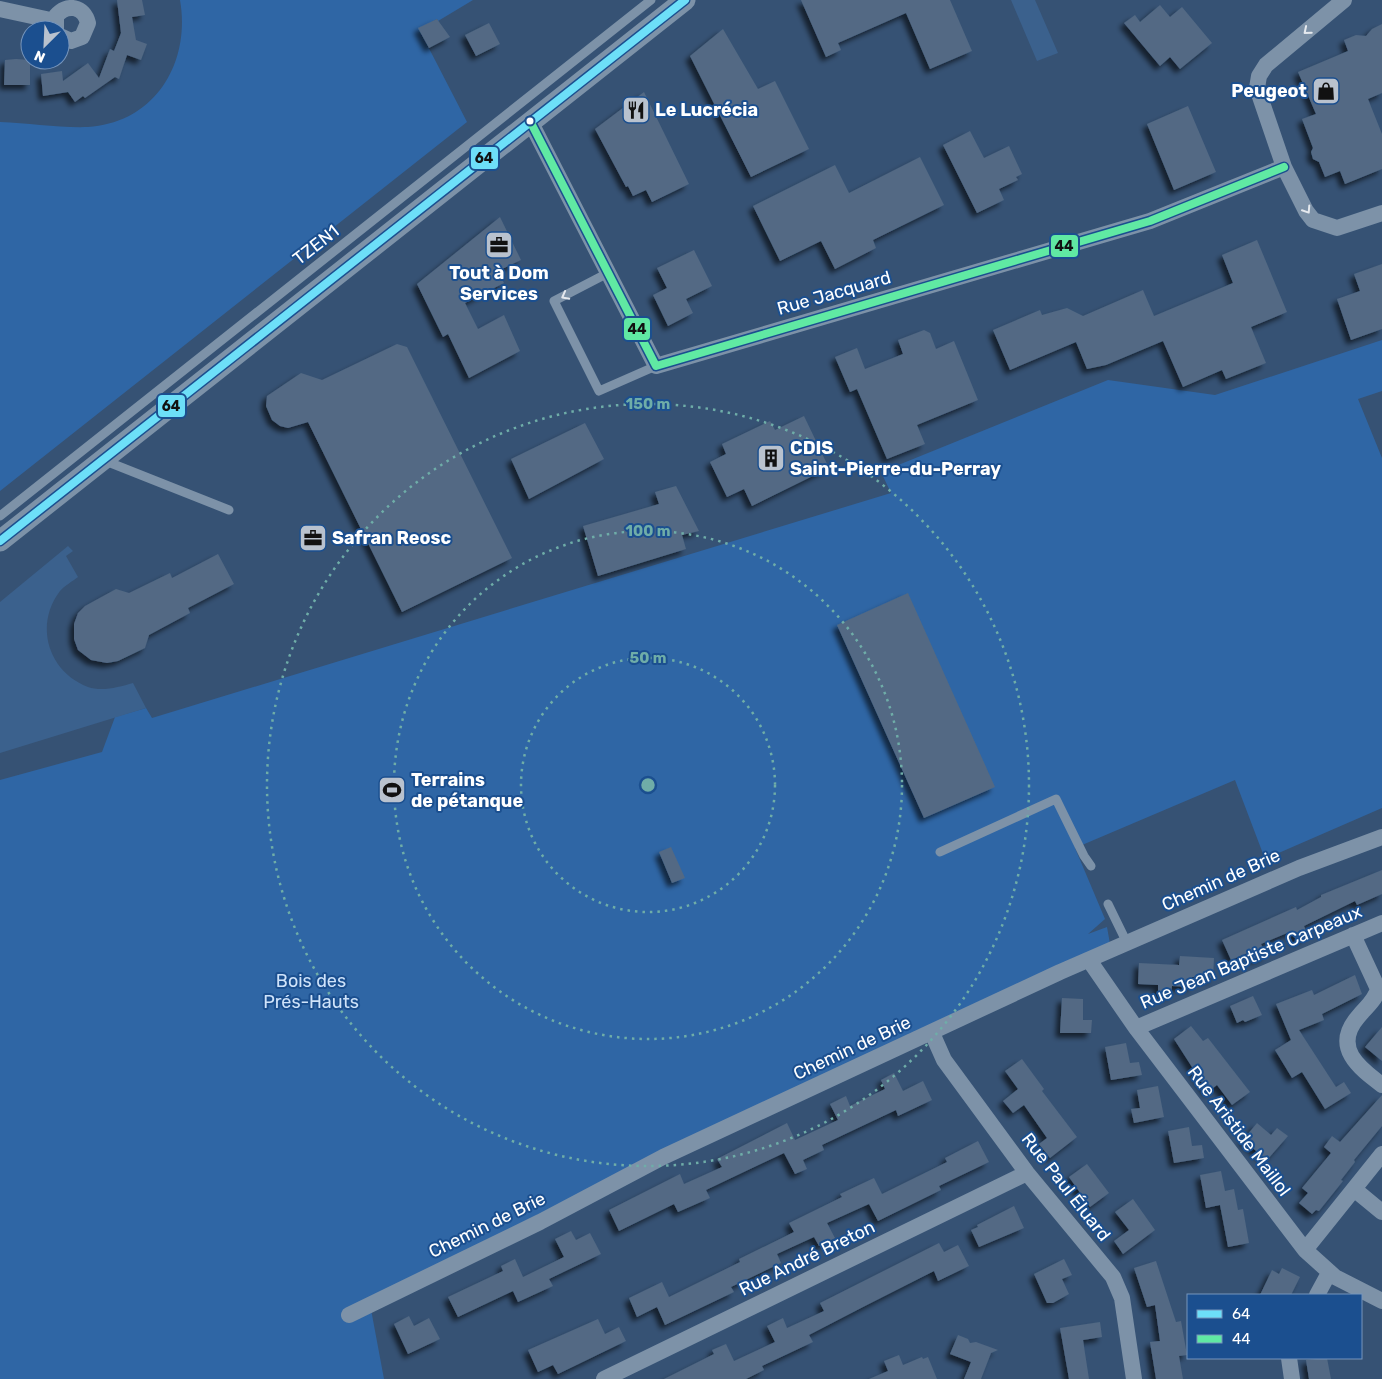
<svg xmlns="http://www.w3.org/2000/svg" width="1382" height="1379" font-family="Rubik,sans-serif">
  <defs>
    <filter id="shadow"><feDropShadow dx="-4.5" dy="4.5" stdDeviation="2.5" flood-color="#0009"/></filter>
  </defs>
  <rect width="100%" height="100%" fill="#365274"/>
  <!-- green -->
  <path fill="#2f66a5" d="M180 0H473L438 21 437 19 419 29 467 122 0 491V122C29 123 59 128 88 127 155 123 191 63 180 0Z
    M1382 340V391L1358 399 1382 458V808L1265 859 1235 780 1075 848 1105 919 1088 934 1107 927 1110 944 370 1304 384 1379H0V780L102 752 115 717 146 708 152 718 891 493 881 472 1108 380 1215 395Z"/>
  <!-- water -->
  <path fill="#3b618d" d="M1011 0H1035L1058 53 1037 61Z
    M68 546 73 551 66 556 78 577C73 581 64 586 60 591 34 625 48 672 88 687 102 692 119 687 133 683L146 708 0 753V602Z"/>
  <!-- building -->
  <path fill="#526984" filter="url(#shadow)" d="M117 0H142L145 15 132 17 136 40 147 44 141 60 127 55 119 79 115 77 85 98 83 96 75 102 68 92 43 96 41 74 62 71 63 81 88 63 99 78 110 49 114 51 121 33Z
    M801 0H950L972 51 930 69 906 13 838 43 841 50 826 57Z
    M1160 5 1170 17 1182 7 1212 43 1180 69 1170 57 1160 66 1124 23 1135 15 1140 22Z
    M437 19 450 37 429 48 418 28Z
    M489 23 500 44 476 56 465 35Z
    M1382 24V93L1368 99 1382 134V169L1345 184 1340 171 1325 177 1319 162 1313 159 1311 152 1313 148 1302 119 1316 114 1298 72 1348 51 1344 40 1356 35 1366 36 1372 29Z
    M723 29 758 89 775 81 809 149 751 177 690 56Z
    M16 59 30 60V85H4L5 60Z
    M644 92 689 184 652 202 646 190 633 196 628 186 626 187 595 129Z
    M1188 106 1216 172 1174 190 1147 124Z
    M970 131 984 158 1009 146 1022 174 1016 177 1018 180 999 189 1004 200 977 213 943 145Z
    M920 157 944 205 873 240 876 248 835 269 821 241 780 261 753 206 835 165 849 193Z
    M500 217 521 260 498 271 504 283 465 303 478 329 504 315 520 351 469 378 448 334 443 337 417 284Z
    M1257 240 1287 312 1251 327 1266 363 1226 379 1222 370 1183 387 1163 341 1106 365 1087 369 1076 342 1010 370 993 330 1040 310 1042 315 1067 308 1083 316 1143 290 1154 316 1233 283 1222 255Z
    M694 250 712 286 686 299 693 313 668 326 653 295 667 288 657 268Z
    M1382 264V329L1351 340 1337 299 1360 291 1354 274Z
    M924 330 930 333 936 349 954 341 978 400 917 425 925 444 887 459 857 389 850 392 835 357 857 348 865 369 903 354 898 340Z
    M397 344 407 347 512 558 402 612 308 422 288 428 280 426 272 420 266 406 267 396 301 373 322 380Z
    M804 416 829 468 752 506 744 489 727 497 710 462 726 454 722 444 770 421 775 430Z
    M585 423 604 459 529 499 511 459Z
    M676 486 699 531 682 535 686 549 598 576 583 526 659 504 655 492Z
    M218 554 234 584 188 608 190 613 149 635 145 648 118 661 107 663 91 660 78 650 74 639V624L78 613 85 606 116 589 129 593 170 573 172 578Z
    M908 593 995 787 924 818 837 625Z
    M671 847 685 878 672 883 659 852Z
    M1382 870V894L1357 905 1355 901 1304 926 1308 936 1296 941 1292 931 1261 944 1266 955 1254 960 1250 952 1231 960 1222 940 1296 907 1297 910 1321 897V895Z
    M1180 956 1214 958 1213 978 1192 977V987L1172 986 1171 995 1158 994V985L1138 984 1139 963 1179 965Z
    M1355 975 1362 994 1322 1014 1324 1020 1299 1030 1336 1087 1344 1082 1351 1093 1325 1109 1302 1072 1292 1078 1275 1050 1291 1040 1276 1004 1312 990 1314 995Z
    M1253 996 1262 1015 1245 1022 1243 1020 1237 1023 1230 1006Z
    M1062 998 1083 999V1020H1092L1091 1033H1060Z
    M1191 1026 1203 1041 1208 1038 1250 1092 1232 1105 1217 1085 1208 1092 1174 1039Z
    M1382 1027V1061L1365 1047Z
    M1126 1043 1130 1063 1139 1062 1142 1075 1111 1080 1105 1047Z
    M1022 1059 1044 1089 1042 1091 1077 1137 1050 1158 1039 1144 1047 1138 1024 1105 1013 1113 1003 1101 1018 1089 1005 1071Z
    M894 1073 903 1091 923 1081 932 1100 898 1116 896 1110 822 1145 824 1150 803 1160 807 1169 795 1174 784 1153 706 1190 710 1198 678 1212 674 1204 619 1231 609 1210 680 1174 684 1184 722 1167 717 1159 787 1123 795 1140 838 1120 830 1104 846 1096 850 1106 885 1089 881 1080Z
    M1158 1086 1164 1117 1134 1123 1131 1109 1140 1108 1137 1090Z
    M1382 1095V1126L1354 1160 1355 1162 1341 1180 1343 1181 1319 1211 1316 1210 1312 1214 1299 1203 1308 1193 1302 1188 1331 1153 1324 1147 1332 1136 1340 1142Z
    M1257 1123 1271 1135 1277 1128 1288 1136 1267 1160 1243 1140Z
    M1189 1127 1192 1146 1202 1145 1204 1158 1174 1163 1168 1131Z
    M978 1141 989 1162 939 1186 941 1190 878 1221 869 1204 827 1223 835 1238 819 1246 814 1237 777 1254 781 1263 731 1287 734 1292 665 1325 657 1307 637 1317 629 1298 662 1282 669 1297 740 1262 739 1259 794 1232 789 1223 842 1197 840 1194 874 1178 882 1194 947 1162 945 1158Z
    M1087 1164 1109 1193 1090 1207 1069 1177Z
    M1221 1171 1225 1191 1234 1189 1238 1210 1243 1209 1249 1243 1228 1247 1220 1205 1206 1208 1200 1175Z
    M1133 1199 1155 1230 1123 1254 1114 1241 1129 1230 1115 1212Z
    M1014 1206 1024 1228 979 1247 971 1230 978 1227 977 1225Z
    M571 1231 576 1240 590 1233 601 1254 549 1279 553 1286 518 1302 513 1291 458 1317 448 1297 503 1271 501 1266 515 1259 523 1277 564 1257 555 1239Z
    M939 1243 944 1252 958 1245 969 1266 938 1281 934 1271 863 1307 809 1335 813 1342 762 1366 764 1370 746 1379H664L714 1354 712 1350 726 1344 734 1361 775 1342 767 1326 783 1318 787 1328 824 1311 820 1303Z
    M1064 1259 1072 1275 1062 1279 1069 1294 1053 1303H1047L1034 1274Z
    M1156 1261 1176 1322 1181 1321 1187 1355 1179 1356 1183 1379H1156L1150 1342 1160 1341 1155 1305 1147 1307 1134 1268Z
    M1282 1268 1300 1277 1291 1295H1260L1272 1270 1279 1274Z
    M409 1316 414 1326 429 1318 440 1339 408 1354 394 1324Z
    M598 1319 605 1334 619 1327 626 1341 558 1374 553 1365 538 1372 528 1350Z
    M1100 1322 1102 1337 1083 1340 1089 1379H1069L1060 1328Z
    M958 1335 968 1339 970 1343 976 1342 998 1350 991 1353 981 1379H964L971 1362 950 1354Z
    M899 1355 903 1365 922 1357 923 1359 928 1357 937 1379H869L888 1371 884 1361Z
    M1327 1358 1331 1379H1309L1306 1360Z"/>
  <g fill="none" stroke-linecap="round" stroke-linejoin="round">
    <!-- service -->
    <path stroke="#7d92a8" stroke-width="9" d="M608 273 554 301 599 391 656 366
      M103 460 229 510
      M0 516 651 0
      M940 852 1056 799 1084 856 1091 866
      M1108 904 1127 943"/>
    <!-- minor -->
    <path stroke="#7d92a8" stroke-width="16" d="M1344 0 1266 65 1259 76 1257 88 1284 167 1306 211 1313 220 1337 228 1382 213
      M0 9 55 21
      M56 30V16C67 3 84 6 88 23L82 37 71 41 60 36
      M530 121 656 366 1150 221 1284 167
      M1353 935 1378 989C1375 1001 1366 1007 1358 1017 1332 1047 1359 1068 1382 1085
      M1089 960 1136 1028 1305 1250 1335 1277 1382 1301
      M1136 1028 1382 923
      M932 1033 944 1060 1027 1173 1113 1277 1122 1298 1134 1379
      M1354 1189 1382 1212
      M1305 1250 1382 1154
      M1317 1295 1329 1273
      M349 1315 540 1222 663 1157 1060 972 1299 868 1382 837
      M1289 1358 1292 1379
      M604 1379 1027 1173"/>
    <!-- tertiary -->
    <path stroke="#7d92a8" stroke-width="21" d="M0 541 685 0"/>
    <!-- bus-1 casing -->
    <g stroke="#1b4f8f" stroke-width="11">
      <path id="bus-1" d="M0 541 685 0"/>
    </g>
    <!-- bus-2 casing -->
    <g stroke="#1b4f8f" stroke-width="11">
      <path id="bus-2" d="M530 121 656 366 1150 221 1284 167"/>
    </g>
    <!-- bus-1 -->
    <use href="#bus-1" stroke="#6ddff8" stroke-width="8"/>
    <!-- bus-2 -->
    <use href="#bus-2" stroke="#60e9a3" stroke-width="8"/>
  </g>
  <!-- one-way arrows -->
  <defs><path id="oneway-chevron" d="M-2-3.5L2.5 0L-2 3.5" fill="none" stroke-width="1.6" stroke-linecap="round" stroke-linejoin="round" transform="scale(1.25)"/></defs>
  <g stroke="#e5e9ee">
    <use href="#oneway-chevron" transform="translate(1307 31) rotate(140)"/>
    <use href="#oneway-chevron" transform="translate(1307 210) rotate(57)"/>
    <use href="#oneway-chevron" transform="translate(565 296) rotate(152)"/>
  </g>
  <!-- distance rings -->
  <g fill="none" stroke="#6fada8" stroke-width="2.5" stroke-dasharray="2.5 5">
    <circle cx="648" cy="785" r="127"/>
    <circle cx="648" cy="785" r="254"/>
    <circle cx="648" cy="785" r="381"/>
  </g>
  <!-- icons -->
  <defs>
    <g id="shop-square" transform="scale(1.4375)"><rect x="-9" y="-9" width="18" height="18" rx="4" fill="#b9c2ce" stroke="#1b4f8f"/><path d="M-5-2.5h2.3a2.7 3.5 0 0 1 5.4 0H5L5.5 6h-11ZM-1.5-2.5h3a1.5 2.3 0 0 0-3 0Z" fill="#111"/></g>
    <g id="restaurant-square" transform="scale(1.4375)"><rect x="-9" y="-9" width="18" height="18" rx="4" fill="#b9c2ce" stroke="#1b4f8f"/><path d="M-5-6h1v4h1v-4h1v4h1v-4h1v5L-1.5 .5V6h-2V.5L-5-1ZM5-6V6H3V1.5H1.5Q1.5-4 5-6Z" fill="#111"/></g>
    <g id="office-square" transform="scale(1.4375)"><rect x="-9" y="-9" width="18" height="18" rx="4" fill="#b9c2ce" stroke="#1b4f8f"/><path d="M-6-3h4V-5.5h4V-3h4V5H-6ZM-1-4.5V-3h2v-1.5ZM-6 0V1H6V0Z" fill="#111"/></g>
    <g id="building-square" transform="scale(1.4375)"><rect x="-9" y="-9" width="18" height="18" rx="4" fill="#b9c2ce" stroke="#1b4f8f"/><path d="M-4-6H4V6H1V3H-1V6H-4ZM-2.5-4.3h1.7v1.8h-1.7ZM.8-4.3h1.7v1.8H.8ZM-2.5-1h1.7V.8h-1.7ZM.8-1h1.7V.8H.8Z" fill="#111"/></g>
    <g id="stadium-square" transform="scale(1.4375)"><rect x="-9" y="-9" width="18" height="18" rx="4" fill="#b9c2ce" stroke="#1b4f8f"/><path d="M0-5a6.5 5 0 1 0 0 10a6.5 5 0 1 0 0-10ZM-3.5-1.8h7v3.6h-7Z" fill="#111"/></g>
  </defs>
  <g fill-rule="evenodd">
    <use href="#shop-square" x="1326" y="91"/>
    <use href="#restaurant-square" x="636" y="110"/>
    <use href="#office-square" x="499" y="245"/>
    <use href="#building-square" x="771" y="458"/>
    <use href="#office-square" x="313" y="538"/>
    <use href="#stadium-square" x="392" y="790"/>
  </g>
  <!-- markers -->
  <circle fill="#fff" stroke="#1b4f8f" stroke-width="2" cx="530" cy="121" r="4.5"/>
  <g text-anchor="middle" dominant-baseline="central" stroke-width="4" stroke-linejoin="round" paint-order="stroke">
    <!-- poi labels -->
    <g font-size="18" font-weight="bold" fill="#fff" stroke="#1b4f8f" text-anchor="start">
      <text x="1307" y="91" text-anchor="end">Peugeot</text>
      <text x="655" y="110">Le Lucrécia</text>
      <text x="499" y="273" text-anchor="middle">Tout à Dom<tspan x="499" dy="21">Services</tspan></text>
      <text x="790" y="448">CDIS<tspan x="790" dy="21">Saint-Pierre-du-Perray</tspan></text>
      <text x="332" y="538">Safran Reosc</text>
      <text x="411" y="780">Terrains<tspan x="411" dy="21">de pétanque</tspan></text>
    </g>
    <!-- street labels -->
    <g font-size="18" fill="#fff" stroke="#1b4f8f">
      <text transform="translate(316 245) rotate(-38)">TZEN1</text>
      <text transform="translate(834 293) rotate(-16)">Rue Jacquard</text>
      <text transform="translate(1221 880) rotate(-24)">Chemin de Brie</text>
      <text transform="translate(1251 957) rotate(-23)">Rue Jean Baptiste Carpeaux</text>
      <text transform="translate(852 1048) rotate(-25)">Chemin de Brie</text>
      <text transform="translate(1239 1131) rotate(53)">Rue Aristide Maillol</text>
      <text transform="translate(1066 1187) rotate(52)">Rue Paul Éluard</text>
      <text transform="translate(487 1225) rotate(-26)">Chemin de Brie</text>
      <text transform="translate(807 1258) rotate(-26)">Rue André Breton</text>
    </g>
    <!-- park labels -->
    <g font-size="18" fill="#cfe3fa" stroke="#1b4f8f">
      <text x="311" y="981">Bois des<tspan x="311" dy="21">Prés-Hauts</tspan></text>
    </g>
  </g>
  <circle cx="648" cy="785" r="8" fill="#6fada8" stroke="#1b4f8f" stroke-width="2.5"/>
  <g font-size="15" text-anchor="middle" font-weight="bold" fill="#6fada8" stroke="#1b4f8f" stroke-width="4" stroke-linejoin="round" paint-order="stroke">
    <text x="648" y="409">150 m</text>
    <text x="648" y="536">100 m</text>
    <text x="648" y="663">50 m</text>
  </g>
  <g stroke="#1b4f8f" stroke-width="2">
    <rect x="470" y="146" width="29" height="24" rx="5" fill="#6ddff8"/>
    <rect x="1050" y="234" width="29" height="24" rx="5" fill="#60e9a3"/>
    <rect x="623" y="317" width="28" height="24" rx="5" fill="#60e9a3"/>
    <rect x="157" y="394" width="29" height="24" rx="5" fill="#6ddff8"/>
  </g>
  <g font-size="14" text-anchor="middle" font-weight="bold" fill="#111">
    <text x="484" y="163">64</text>
    <text x="1064" y="251">44</text>
    <text x="637" y="334">44</text>
    <text x="171" y="411">64</text>
  </g>
  <!-- legend -->
  <rect x="1187" y="1294" width="175" height="65" fill="#1b4f8f" stroke="#7695bc"/>
  <rect x="1197" y="1310" width="25" height="8" fill="#6ddff8" stroke="#7695bc"/>
  <text x="1232" y="1319" font-size="15" fill="#ffffff">64</text>
  <rect x="1197" y="1335" width="25" height="8" fill="#60e9a3" stroke="#7695bc"/>
  <text x="1232" y="1344" font-size="15" fill="#ffffff">44</text>
  <!-- north arrow -->
  <g transform="translate(45 45) rotate(204)"><circle r="24" fill="#1b4f8f" stroke="#7695bc"/>
  <path d="M0-4L9 19L0 12L-9 19Z" fill="#b9c2ce"/>
  <text y="-8" font-size="14" font-weight="bold" text-anchor="middle" fill="#ffffff">N</text>
  </g>
</svg>
